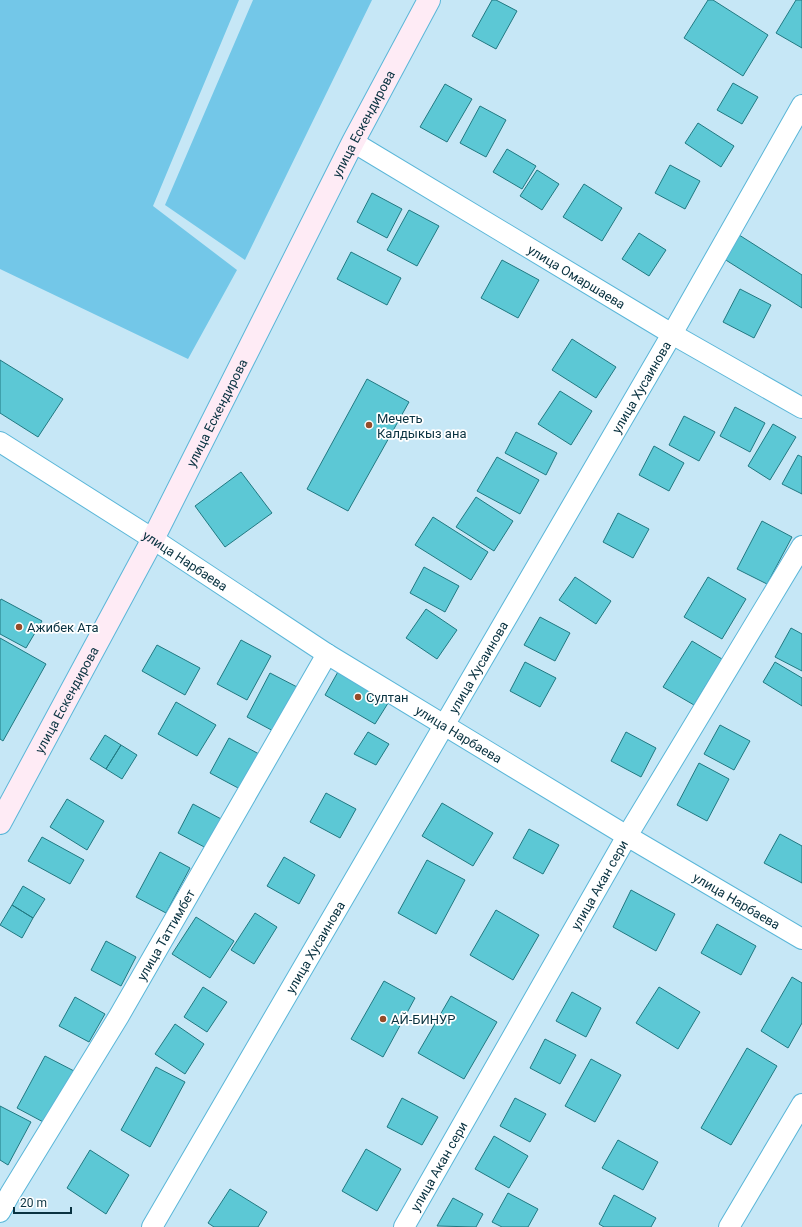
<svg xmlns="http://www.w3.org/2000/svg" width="802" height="1227" font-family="Roboto,sans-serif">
  <rect width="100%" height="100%" fill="#c6e7f6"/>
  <!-- green -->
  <path fill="#73c7e8" d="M0 0H239L153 206 237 270 188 359 0 269Z
    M253 0H372L245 260 165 205Z"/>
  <!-- building -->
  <path fill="#5cc8d5" stroke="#217982" d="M492 0H496L517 11 496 49 472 36Z
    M708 0H713L768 35 743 76 684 38Z
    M796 0H802V48L776 33Z
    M733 83 758 97 742 124 717 110Z
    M445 84 472 99 447 142 420 127Z
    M480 106 506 120 486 157 460 143Z
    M698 123 734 146 721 167 685 143Z
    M507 149 536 166 522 189 493 172Z
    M670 165 700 181 685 209 655 193Z
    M537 170 559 184 542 210 520 196Z
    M584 184 622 208 602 241 563 217Z
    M372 193 402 209 387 238 357 222Z
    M409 210 439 226 417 266 387 250Z
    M639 233 666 250 649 276 622 259Z
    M736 233 802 275V308L721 257Z
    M351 252 401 278 387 305 337 279Z
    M502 260 539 280 518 318 481 298Z
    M740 289 771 305 754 338 723 322Z
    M572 339 616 367 596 398 552 370Z
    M0 360 63 399 38 437 0 413Z
    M367 379 409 402 348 511 307 489Z
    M560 391 592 411 571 445 538 424Z
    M735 407 765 423 750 452 720 436Z
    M684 416 715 432 699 461 669 445Z
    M773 424 796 437 770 480 748 466Z
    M516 432 557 453 546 475 505 453Z
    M654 446 684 463 669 491 639 475Z
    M798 455 802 457V494L782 484Z
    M497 457 539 480 520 514 477 491Z
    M241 472 272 513 225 547 195 506Z
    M476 497 513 521 494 551 456 527Z
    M618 513 649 529 633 558 603 542Z
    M433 517 488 552 471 580 415 545Z
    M762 521 792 537 767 584 737 569Z
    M424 567 459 586 445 612 410 593Z
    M575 577 611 601 596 624 559 600Z
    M708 577 746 599 722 639 684 617Z
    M1 599 42 621 26 648 0 634V601Z
    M426 609 457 630 437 659 406 638Z
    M540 617 570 633 555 661 524 645Z
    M791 628 802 634V671L775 657Z
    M0 638 46 664 3 741 0 739Z
    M241 640 271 656 247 700 217 684Z
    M692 641 722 659 694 705 663 687Z
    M157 645 200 668 185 695 142 671Z
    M525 662 556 678 540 707 510 691Z
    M775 662 802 678V706L763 682Z
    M339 670 390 700 375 724 325 695Z
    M270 673 301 689 277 733 247 717Z
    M176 702 216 725 197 756 158 734Z
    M720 725 750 741 734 770 704 754Z
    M368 732 389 744 376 765 354 754Z
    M626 732 656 748 641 777 611 761Z
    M105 735 121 745 106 769 90 759Z
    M229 738 259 754 240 789 210 773Z
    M121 745 137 755 122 779 106 769Z
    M699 763 729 779 707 821 677 805Z
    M326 793 356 809 340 838 310 822Z
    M67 799 104 821 87 850 50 827Z
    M442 803 493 833 473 866 422 836Z
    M193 804 223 820 208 849 178 833Z
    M529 829 559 845 543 874 513 858Z
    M780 834 802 846V883L764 863Z
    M42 837 84 860 70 884 28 861Z
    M160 852 190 868 166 913 136 897Z
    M284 857 315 875 299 904 267 886Z
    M427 860 465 880 436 934 398 913Z
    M23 886 45 899 33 918 12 905Z
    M631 890 675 914 656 951 613 927Z
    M12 905 33 918 22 938 0 925Z
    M496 910 539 935 513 980 470 955Z
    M255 913 277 927 254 964 231 950Z
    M196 917 234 941 210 978 172 954Z
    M717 924 756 946 741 975 701 953Z
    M106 941 136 957 121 986 91 970Z
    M792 977 802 983V1023L788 1048 761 1031Z
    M384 981 415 998 383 1057 351 1039Z
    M203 987 227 1002 207 1032 184 1017Z
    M659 987 700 1012 678 1049 636 1023Z
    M572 992 601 1008 586 1037 556 1021Z
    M451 996 497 1022 464 1079 418 1053Z
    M75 997 105 1014 89 1042 59 1026Z
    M175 1024 204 1044 185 1074 155 1054Z
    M545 1039 576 1055 560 1084 530 1068Z
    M747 1048 777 1066 731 1145 701 1128Z
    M45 1056 76 1072 47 1124 17 1108Z
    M591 1059 621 1075 595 1122 565 1106Z
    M156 1067 185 1082 150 1147 121 1130Z
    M402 1098 438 1117 422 1145 387 1127Z
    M515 1098 546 1114 530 1142 500 1126Z
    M0 1106 31 1122 8 1165 0 1160Z
    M494 1136 528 1156 509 1188 475 1169Z
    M618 1140 658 1162 643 1190 602 1168Z
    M366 1149 401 1169 377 1211 342 1191Z
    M90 1150 129 1175 106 1214 67 1188Z
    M230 1189 267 1212 258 1227H214L208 1223Z
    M508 1193 538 1209 528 1227H502L492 1222Z
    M614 1195 656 1218 651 1227H604L599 1224Z
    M453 1198 483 1214 476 1227 437 1226Z"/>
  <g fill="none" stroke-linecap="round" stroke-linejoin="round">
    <!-- street casing -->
    <g stroke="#5ab6d8" stroke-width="22">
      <g id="street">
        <path id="s1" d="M353 142 672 334 802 408"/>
        <path id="s2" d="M0 442 153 539 327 654 627 836 802 939"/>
        <path id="s3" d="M0 1212 10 1194 119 1016 327 654"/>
        <path id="s4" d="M152 1227 672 334 802 105"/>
        <path id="s5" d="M404 1227 627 836 802 546"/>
        <path d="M729 1227 802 1104"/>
      </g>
    </g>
    <!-- secondary casing -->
    <g stroke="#5ab6d8" stroke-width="24">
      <g id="secondary">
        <path id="s6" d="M0 823 153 539 353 142 429 0"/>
      </g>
    </g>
    <!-- street -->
    <use href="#street" stroke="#fff" stroke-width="20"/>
    <!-- secondary -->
    <use href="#secondary" stroke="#feebf5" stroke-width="22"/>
  </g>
  <!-- markers -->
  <g fill="#944c29" stroke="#fff" stroke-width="1.5">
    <circle cx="369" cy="425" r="4"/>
    <circle cx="19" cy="627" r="4"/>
    <circle cx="358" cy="697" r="4"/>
    <circle cx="383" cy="1019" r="4"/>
  </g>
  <g text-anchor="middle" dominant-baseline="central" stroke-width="3.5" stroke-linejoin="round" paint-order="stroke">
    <!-- street labels -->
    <g font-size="13" fill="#093240" stroke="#fff">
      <text stroke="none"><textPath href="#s6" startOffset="788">улица Ескендирова</textPath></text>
      <text stroke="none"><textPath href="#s1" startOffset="261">улица Омаршаева</textPath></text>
      <text stroke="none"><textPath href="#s4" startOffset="972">улица Хусаинова</textPath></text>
      <text stroke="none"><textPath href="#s6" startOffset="464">улица Ескендирова</textPath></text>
      <text stroke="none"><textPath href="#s2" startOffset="220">улица Нарбаева</textPath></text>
      <text stroke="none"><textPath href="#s4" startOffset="648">улица Хусаинова</textPath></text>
      <text stroke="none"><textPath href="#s6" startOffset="140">улица Ескендирова</textPath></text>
      <text stroke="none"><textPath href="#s2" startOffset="544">улица Нарбаева</textPath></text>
      <text stroke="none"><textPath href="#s5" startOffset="394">улица Акан сери</textPath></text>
      <text stroke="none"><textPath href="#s2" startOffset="868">улица Нарбаева</textPath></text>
      <text stroke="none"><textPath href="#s3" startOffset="323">улица Таттимбет</textPath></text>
      <text stroke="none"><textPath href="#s4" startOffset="324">улица Хусаинова</textPath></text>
      <text stroke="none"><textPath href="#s5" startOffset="70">улица Акан сери</textPath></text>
    </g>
    <!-- poi labels -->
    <g font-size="13" fill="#093240" stroke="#fff" text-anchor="start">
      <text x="377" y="418">Мечеть<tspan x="377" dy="15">Калдыкыз ана</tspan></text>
      <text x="27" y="627">Ажибек Ата</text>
      <text x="366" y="697">Султан</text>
      <text x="391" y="1019">АЙ-БИНУР</text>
    </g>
  </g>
  <!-- scale -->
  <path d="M14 1207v6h57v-6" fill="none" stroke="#093240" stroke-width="2"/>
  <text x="20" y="1207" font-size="12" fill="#093240" stroke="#ffffff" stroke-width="3" paint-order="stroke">20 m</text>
</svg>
